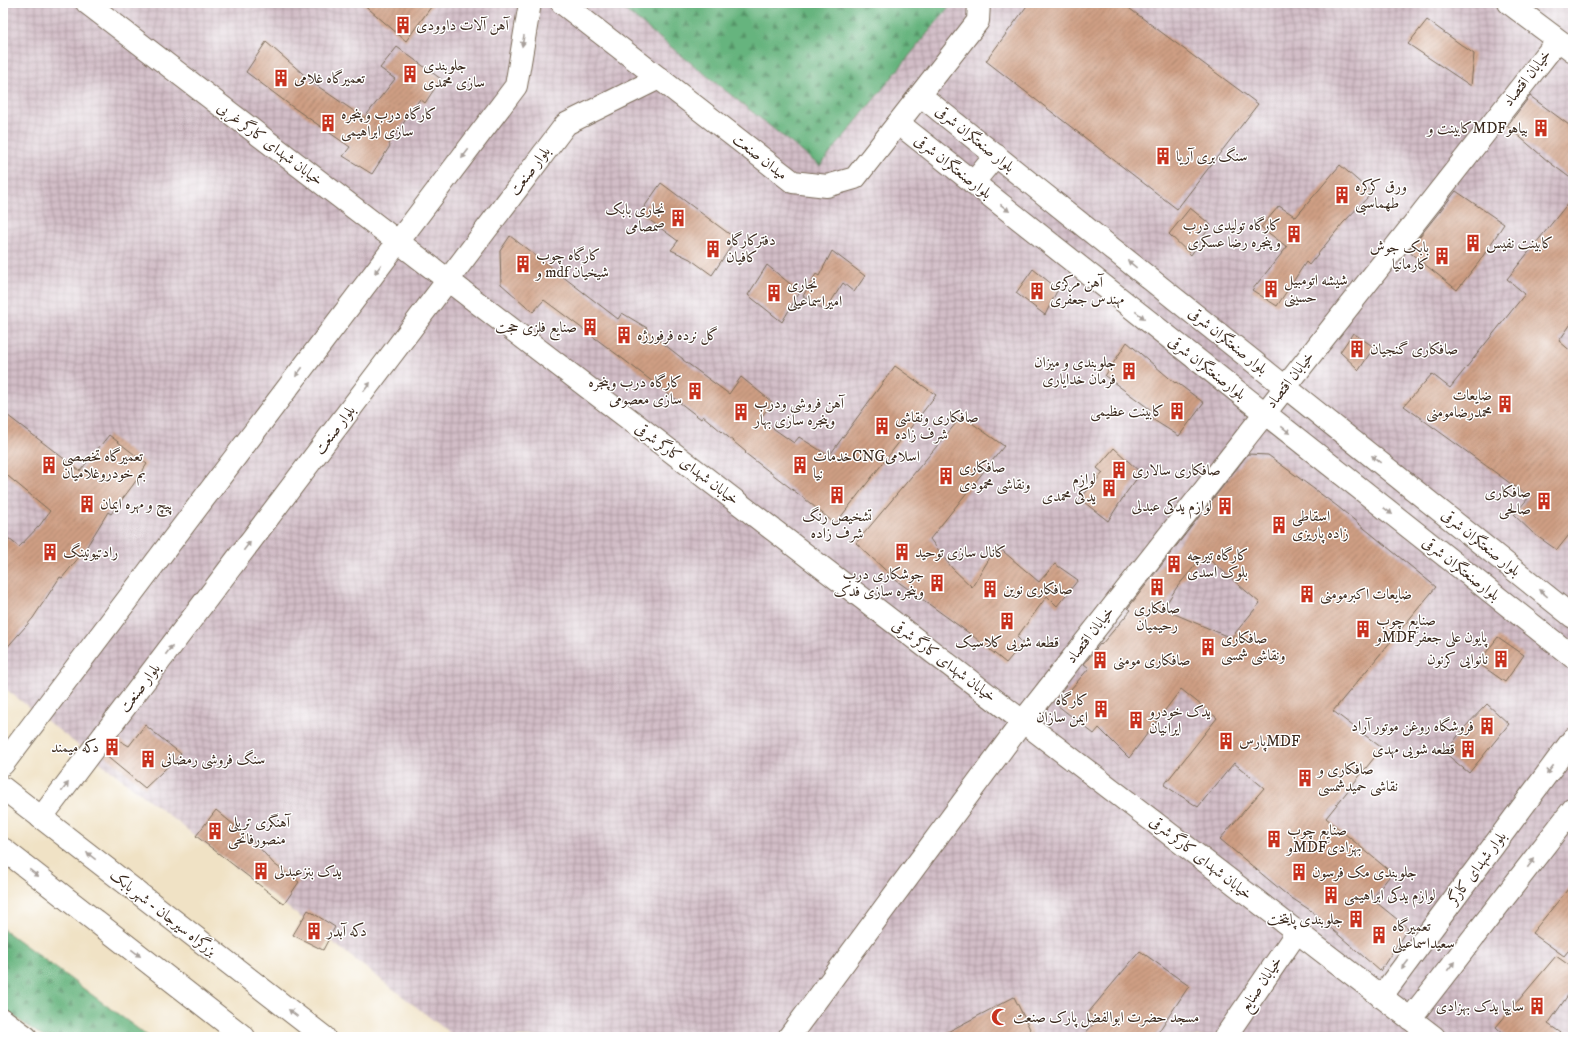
<svg xmlns="http://www.w3.org/2000/svg" width="1576" height="1040" font-family="'IM FELL DW Pica',Amiri,serif">
  <defs>
    <pattern id="industrial-grid" width="8" height="8" patternUnits="userSpaceOnUse"><rect width="8" height="8" fill="#d2bdc7"/><path d="M0 4h8M4 0v8" fill="none" stroke="#ac9aa1"/></pattern>
    <pattern id="forest-firs" width="22" height="20" patternUnits="userSpaceOnUse"><rect width="22" height="20" fill="#66b47e"/><path d="M5 1l3.5 6h-7zM16 11l3.5 6h-7z" fill="#559367"/></pattern>
    <pattern id="building-hatch" width="6" height="6" patternUnits="userSpaceOnUse"><rect width="6" height="6" fill="#cf9f84"/><path d="M-1 1l2-2M0 6l6-6M5 7l2-2" fill="none" stroke="#a9826b"/></pattern>
  </defs>
  <rect width="100%" height="100%" fill="#fff"/>
  <filter id="ink" filterUnits="userSpaceOnUse"><feTurbulence type="fractalNoise" baseFrequency=".025" numOctaves="2"/><feDisplacementMap in="SourceGraphic" scale="8" xChannelSelector="R" yChannelSelector="G"/><feConvolveMatrix kernelMatrix="1 2 1 2 8 2 1 2 1" color-interpolation-filters="sRGB"/></filter>
  <filter id="wash" filterUnits="userSpaceOnUse"><feTurbulence type="fractalNoise" baseFrequency=".012" numOctaves="4" result="noise"/><feDisplacementMap in="SourceGraphic" scale="16" xChannelSelector="R" yChannelSelector="G"/><feGaussianBlur stdDeviation="0.9" result="paint"/><feColorMatrix in="noise" values="0 0 0 0 0 0 0 0 0 0 0 0 0 0 0 0 0 1.4 0 .05"/><feComposite in="paint" operator="in"/></filter>
  <g filter="url(#wash)">
    <rect width="100%" height="100%" fill="#f0e2c5"/>
    <!-- industrial -->
    <path fill="url(#industrial-grid)" d="M3 3H1573V1037H455L3 687Z"/>
    <!-- forest -->
    <path fill="url(#forest-firs)" stroke="#506f4e" d="M616 3H952L820 166Z
      M3 929 149 1037H43L3 1009Z"/>
    <g id="blocks">
      <!-- building -->
      <path fill="url(#building-hatch)" fill-rule="evenodd" d="M362 3H434L406 41Z
        M1029 3H1122L1258 104 1177 209 986 61Z
        M1427 20 1474 54 1471 86 1408 44Z
        M266 42 316 85 364 118 395 79 380 68 397 47 441 79 425 103 420 99 389 144 390 146 372 174 343 156 350 147 294 108 246 72Z
        M1530 96 1573 128V180L1549 162 1507 126Z
        M1340 165 1372 193 1343 223 1309 265 1306 262 1277 306 1252 290 1287 247 1261 227 1279 206 1296 217Z
        M661 183 736 239 712 275 690 259 671 250 678 241 640 213Z
        M1456 191 1504 224 1479 262 1457 290 1408 251Z
        M1573 197V321L1559 341 1573 353V530L1557 550 1534 534 1514 515 1529 497 1404 406 1432 374 1450 388 1525 294 1507 279Z
        M1190 208 1211 225 1191 255 1169 234Z
        M510 236 618 319 622 313 647 328 646 330 683 359V360L729 394 741 377 772 402 760 419 794 443 799 437 829 456 895 366 936 395 836 523 835 522 834 523 810 503 745 453 746 452 703 416 701 419 623 359 544 300 533 312 501 284 500 251Z
        M832 251 865 276 854 292 843 283 825 311 803 296 816 274 819 276Z
        M767 265 800 292 782 322 748 295Z
        M1033 269 1058 289 1045 315 1016 293Z
        M1353 333 1374 347 1359 370 1340 352Z
        M1127 342 1175 383 1176 382 1204 403 1179 436 1152 419 1155 413 1105 376Z
        M3 412 80 471 109 435 147 464 133 485 111 514 108 512 84 551 62 578 60 577 33 618 3 652V534L19 547 40 525 50 511 3 472Z
        M962 416 1004 446 930 539 952 568 972 587 997 546 1039 582 1055 564 1078 580 1057 606 1047 596 1017 637 1023 643 1006 663 973 636 897 581 856 543Z
        M1114 448 1141 473 1126 493 1108 521 1080 499 1103 473 1097 468Z
        M1248 454 1268 455 1337 506 1436 587 1333 711 1382 748 1326 818 1392 873 1372 899 1408 928 1380 971 1310 910 1287 895 1220 839 1264 788 1234 763 1198 807 1164 785 1217 718 1181 689 1129 758 1099 728 1094 734 1057 705 1089 668 1084 664 1100 644 1101 645 1131 610 1128 608ZM1204 555 1260 603 1231 638 1163 609 1177 587Z
        M1498 637 1524 655 1505 682 1478 663Z
        M1487 704 1509 724 1469 773 1445 753 1464 728Z
        M145 725 181 754 145 788 105 755 117 739 129 746Z
        M216 810 246 835 247 834 274 864 299 882 284 904 196 836Z
        M1573 883V945L1564 956 1532 933Z
        M308 910 335 927 323 950 293 935Z
        M1140 951 1189 986 1155 1037H1082L1097 1020 1088 1013Z
        M1556 956 1573 968V988L1548 1024 1567 1037H1507L1496 1027Z
        M1014 997 1034 1037H938Z"/>
    </g>
  </g>
  <g filter="url(#ink)">
    <use href="#blocks" fill-opacity="0" stroke="#7a6a58" stroke-width="1"/>
    <g fill="none" stroke-linecap="round" stroke-linejoin="round">
      <!-- minor casing -->
      <g stroke="#7a6a58" stroke-width="24">
        <path id="minor" d="M87 3 1434 1037
          M562 3 793 182 827 186 855 178 978 21 979 3
          M1509 3 1573 51
          M920 95 1573 617
          M898 123 1573 657
          M973 183 996 155
          M1381 997 1573 739
          M1410 1019 1573 809
          M3 1020 26 1037
          M789 1037 1023 721 1558 40
          M1225 1037 1297 932"/>
      </g>
      <!-- tertiary casing -->
      <g stroke="#7a6a58" stroke-width="24">
        <path id="tertiary" d="M3 764 516 86 530 3
          M41 818 566 124 659 78"/>
      </g>
      <!-- trunk casing -->
      <g stroke="#7a6a58" stroke-width="24">
        <path id="trunk" d="M3 788 324 1037
          M3 849 244 1037"/>
      </g>
      <!-- minor -->
      <use href="#minor" stroke="#fff" stroke-width="22"/>
      <!-- tertiary -->
      <use href="#tertiary" stroke="#fff" stroke-width="22"/>
      <!-- trunk -->
      <use href="#trunk" stroke="#fff" stroke-width="22"/>
    </g>
    <!-- one-way arrows -->
    <defs><path id="oneway-solid" d="M-6-.8H1V-3.2L6.5 0L1 3.2V.8H-6Z"/></defs>
    <g fill="#a79f9a">
      <use href="#oneway-solid" transform="translate(523 41) rotate(100)"/>
      <use href="#oneway-solid" transform="translate(465 154) rotate(127)"/>
      <use href="#oneway-solid" transform="translate(1005 208) rotate(38)"/>
      <use href="#oneway-solid" transform="translate(1132 264) rotate(-141)"/>
      <use href="#oneway-solid" transform="translate(378 269) rotate(127)"/>
      <use href="#oneway-solid" transform="translate(1140 315) rotate(38)"/>
      <use href="#oneway-solid" transform="translate(299 372) rotate(127)"/>
      <use href="#oneway-solid" transform="translate(367 387) rotate(-53)"/>
      <use href="#oneway-solid" transform="translate(1286 430) rotate(38)"/>
      <use href="#oneway-solid" transform="translate(1376 459) rotate(-141)"/>
      <use href="#oneway-solid" transform="translate(1388 511) rotate(38)"/>
      <use href="#oneway-solid" transform="translate(247 546) rotate(-53)"/>
      <use href="#oneway-solid" transform="translate(1543 593) rotate(-141)"/>
      <use href="#oneway-solid" transform="translate(169 650) rotate(-53)"/>
      <use href="#oneway-solid" transform="translate(1550 770) rotate(127)"/>
      <use href="#oneway-solid" transform="translate(65 787) rotate(-53)"/>
      <use href="#oneway-solid" transform="translate(91 856) rotate(-142)"/>
      <use href="#oneway-solid" transform="translate(1531 863) rotate(-52)"/>
      <use href="#oneway-solid" transform="translate(34 873) rotate(38)"/>
      <use href="#oneway-solid" transform="translate(136 953) rotate(38)"/>
      <use href="#oneway-solid" transform="translate(1405 965) rotate(127)"/>
      <use href="#oneway-solid" transform="translate(1451 966) rotate(-52)"/>
      <use href="#oneway-solid" transform="translate(293 1013) rotate(-142)"/>
    </g>
  </g>
  <!-- icons -->
  <defs>
    <g id="building-bare" transform="scale(1.38)"><path d="M-4-6H4V6H1V3H-1V6H-4ZM-2.5-4.3h1.7v1.8h-1.7ZM.8-4.3h1.7v1.8H.8ZM-2.5-1h1.7V.8h-1.7ZM.8-1h1.7V.8H.8Z" fill="#c8321e" stroke="#fff" stroke-width="2.5" paint-order="stroke"/></g>
    <g id="mosque-bare" transform="scale(1.38)"><path d="M3.5-4.9A6 6 0 1 0 3.5 4.9A5 5 0 1 1 3.5-4.9Z" fill="#c8321e" stroke="#fff" stroke-width="2.5" paint-order="stroke"/></g>
  </defs>
  <g fill-rule="evenodd">
    <use href="#building-bare" x="403" y="25"/>
    <use href="#building-bare" x="410" y="74"/>
    <use href="#building-bare" x="281" y="78"/>
    <use href="#building-bare" x="328" y="123"/>
    <use href="#building-bare" x="1541" y="128"/>
    <use href="#building-bare" x="1163" y="156"/>
    <use href="#building-bare" x="1342" y="195"/>
    <use href="#building-bare" x="678" y="218"/>
    <use href="#building-bare" x="1294" y="234"/>
    <use href="#building-bare" x="1473" y="243"/>
    <use href="#building-bare" x="713" y="249"/>
    <use href="#building-bare" x="1442" y="256"/>
    <use href="#building-bare" x="523" y="264"/>
    <use href="#building-bare" x="1271" y="289"/>
    <use href="#building-bare" x="1037" y="291"/>
    <use href="#building-bare" x="774" y="293"/>
    <use href="#building-bare" x="590" y="327"/>
    <use href="#building-bare" x="624" y="335"/>
    <use href="#building-bare" x="1357" y="349"/>
    <use href="#building-bare" x="1129" y="371"/>
    <use href="#building-bare" x="695" y="391"/>
    <use href="#building-bare" x="1505" y="404"/>
    <use href="#building-bare" x="1177" y="411"/>
    <use href="#building-bare" x="741" y="412"/>
    <use href="#building-bare" x="882" y="426"/>
    <use href="#building-bare" x="49" y="465"/>
    <use href="#building-bare" x="800" y="465"/>
    <use href="#building-bare" x="1119" y="470"/>
    <use href="#building-bare" x="946" y="476"/>
    <use href="#building-bare" x="1109" y="488"/>
    <use href="#building-bare" x="837" y="495"/>
    <use href="#building-bare" x="1544" y="501"/>
    <use href="#building-bare" x="87" y="504"/>
    <use href="#building-bare" x="1225" y="506"/>
    <use href="#building-bare" x="1279" y="525"/>
    <use href="#building-bare" x="50" y="552"/>
    <use href="#building-bare" x="902" y="552"/>
    <use href="#building-bare" x="1174" y="564"/>
    <use href="#building-bare" x="937" y="583"/>
    <use href="#building-bare" x="1157" y="587"/>
    <use href="#building-bare" x="990" y="589"/>
    <use href="#building-bare" x="1307" y="594"/>
    <use href="#building-bare" x="1007" y="621"/>
    <use href="#building-bare" x="1363" y="629"/>
    <use href="#building-bare" x="1208" y="647"/>
    <use href="#building-bare" x="1501" y="659"/>
    <use href="#building-bare" x="1100" y="660"/>
    <use href="#building-bare" x="1101" y="709"/>
    <use href="#building-bare" x="1136" y="720"/>
    <use href="#building-bare" x="1487" y="726"/>
    <use href="#building-bare" x="1226" y="741"/>
    <use href="#building-bare" x="112" y="747"/>
    <use href="#building-bare" x="1468" y="749"/>
    <use href="#building-bare" x="148" y="759"/>
    <use href="#building-bare" x="1305" y="778"/>
    <use href="#building-bare" x="215" y="831"/>
    <use href="#building-bare" x="1274" y="839"/>
    <use href="#building-bare" x="261" y="871"/>
    <use href="#building-bare" x="1299" y="872"/>
    <use href="#building-bare" x="1331" y="895"/>
    <use href="#building-bare" x="1356" y="919"/>
    <use href="#building-bare" x="314" y="931"/>
    <use href="#building-bare" x="1379" y="935"/>
    <use href="#building-bare" x="1537" y="1006"/>
    <use href="#mosque-bare" x="1000" y="1017"/>
  </g>
  <g text-anchor="middle" dominant-baseline="central" stroke-width="3" stroke-linejoin="round" paint-order="stroke">
    <!-- poi labels -->
    <g font-size="15" fill="#3b2a1e" stroke="#fff" text-anchor="start">
      <text x="416" y="25">آهن آلات داوودی</text>
      <text x="423" y="65">جلوبندی<tspan x="423" dy="17">سازی محمدی</tspan></text>
      <text x="294" y="78">تعمیرگاه غلامی</text>
      <text x="341" y="114">کارگاه درب و پنجره<tspan x="341" dy="17">سازی ابراهیمی</tspan></text>
      <text x="1528" y="128" text-anchor="end">کابینت وMDFبیاهو</text>
      <text x="1176" y="156">سنگ بری آریا</text>
      <text x="1355" y="186">ورق کرکره<tspan x="1355" dy="17">طهماسبی</tspan></text>
      <text x="665" y="209" text-anchor="end">نجاری بابک<tspan x="665" dy="17">صمصامی</tspan></text>
      <text x="1281" y="225" text-anchor="end">کارگاه تولیدی درب<tspan x="1281" dy="17">و پنجره رضا عسکری</tspan></text>
      <text x="726" y="240">دفترکارگاه<tspan x="726" dy="17">کافیان</tspan></text>
      <text x="1486" y="243">کابینت نفیس</text>
      <text x="1429" y="247" text-anchor="end">بابک جوش<tspan x="1429" dy="17">کارمانیا</tspan></text>
      <text x="536" y="255">کارگاه چوب<tspan x="536" dy="17">و mdf شیخیان</tspan></text>
      <text x="1284" y="280">شیشه اتومبیل<tspan x="1284" dy="17">حسینی</tspan></text>
      <text x="1050" y="282">آهن مرکزی<tspan x="1050" dy="17">مهندس جعفری</tspan></text>
      <text x="787" y="284">نجاری<tspan x="787" dy="17">امیراسماعیلی</tspan></text>
      <text x="577" y="327" text-anchor="end">صنایع فلزی حجت</text>
      <text x="637" y="335">گل نرده فرفورژه</text>
      <text x="1370" y="349">صافکاری گنجیان</text>
      <text x="1116" y="362" text-anchor="end">جلوبندی و میزان<tspan x="1116" dy="17">فرمان خدایاری</tspan></text>
      <text x="682" y="382" text-anchor="end">کارگاه درب وپنجره<tspan x="682" dy="17">سازی معصومی</tspan></text>
      <text x="1492" y="395" text-anchor="end">ضایعات<tspan x="1492" dy="17">محمدرضامومنی</tspan></text>
      <text x="754" y="403">آهن فروشی ودرب<tspan x="754" dy="17">وپنجره سازی بهار</tspan></text>
      <text x="1164" y="411" text-anchor="end">کابینت عظیمی</text>
      <text x="895" y="417">صافکاری ونقاشی<tspan x="895" dy="17">شرف زاده</tspan></text>
      <text x="62" y="456">تعمیرگاه تخصصی<tspan x="62" dy="17">بم خودروغلامیان</tspan></text>
      <text x="813" y="456">خدماتCNGاسلامی<tspan x="813" dy="17">نیا</tspan></text>
      <text x="959" y="467">صافکاری<tspan x="959" dy="17">ونقاشی محمودی</tspan></text>
      <text x="1132" y="470">صافکاری سالاری</text>
      <text x="1096" y="479" text-anchor="end">لوازم<tspan x="1096" dy="17">یدکی محمدی</tspan></text>
      <text x="1531" y="492" text-anchor="end">صافکاری<tspan x="1531" dy="17">صالحی</tspan></text>
      <text x="100" y="504">پیچ و مهره ایمان</text>
      <text x="1212" y="506" text-anchor="end">لوازم یدکی عبدلی</text>
      <text x="837" y="516" text-anchor="middle">تشخیص رنگ<tspan x="837" dy="17">شرف زاده</tspan></text>
      <text x="1292" y="516">اسقاطی<tspan x="1292" dy="17">زاده پاریزی</tspan></text>
      <text x="63" y="552">رادتیونینگ</text>
      <text x="915" y="552">کانال سازی توحید</text>
      <text x="1187" y="555">کارگاه تیرچه<tspan x="1187" dy="17">بلوک اسدی</tspan></text>
      <text x="924" y="574" text-anchor="end">جوشکاری درب<tspan x="924" dy="17">وپنجره سازی فدک</tspan></text>
      <text x="1003" y="589">صافکاری نوین</text>
      <text x="1320" y="594">ضایعات اکبرمومنی</text>
      <text x="1157" y="608" text-anchor="middle">صافکاری<tspan x="1157" dy="17">رحیمیان</tspan></text>
      <text x="1376" y="620">صنایع چوب<tspan x="1376" dy="17">وMDFپایون علی جعفر</tspan></text>
      <text x="1221" y="638">صافکاری<tspan x="1221" dy="17">ونقاشی شمسی</tspan></text>
      <text x="1007" y="642" text-anchor="middle">قطعه شویی کلاسیک</text>
      <text x="1488" y="659" text-anchor="end">نانوایی کرنون</text>
      <text x="1113" y="660">صافکاری مومنی</text>
      <text x="1088" y="700" text-anchor="end">کارگاه<tspan x="1088" dy="17">ایمن سازان</tspan></text>
      <text x="1149" y="711">یدک خودرو<tspan x="1149" dy="17">ایرانیان</tspan></text>
      <text x="1474" y="726" text-anchor="end">فروشگاه روغن موتور آراد</text>
      <text x="1239" y="741">پارسMDF</text>
      <text x="99" y="747" text-anchor="end">دکه میمند</text>
      <text x="1455" y="749" text-anchor="end">قطعه شویی مهدی</text>
      <text x="161" y="759">سنگ فروشی رمضانی</text>
      <text x="1318" y="769">صافکاری و<tspan x="1318" dy="17">نقاشی حمیدشمسی</tspan></text>
      <text x="228" y="822">آهنگری تریلی<tspan x="228" dy="17">منصورفاتحی</tspan></text>
      <text x="1287" y="830">صنایع چوب<tspan x="1287" dy="17">وMDFبهزادی</tspan></text>
      <text x="274" y="871">یدک بنزعبدلی</text>
      <text x="1312" y="872">جلوبندی مک فرسون</text>
      <text x="1344" y="895">لوازم یدکی ابراهیمی</text>
      <text x="1343" y="919" text-anchor="end">جلوبندی پایتخت</text>
      <text x="1392" y="926">تعمیرگاه<tspan x="1392" dy="17">سعیداسماعیلی</tspan></text>
      <text x="327" y="931">دکه آبدر</text>
      <text x="1524" y="1006" text-anchor="end">سایپا یدک بهزادی</text>
      <text x="1013" y="1017">مسجد حضرت ابوالفضل پارک صنعت</text>
    </g>
    <!-- street labels -->
    <g font-size="15" fill="#3b2a1e" stroke="#fff">
      <text transform="translate(1527 78) rotate(-52)">خیابان اقتصاد</text>
      <text transform="translate(975 139) rotate(39)">بلوار صنعتگران شرقی</text>
      <text transform="translate(270 144) rotate(37)">خیابان شهدای کارگر غربی</text>
      <text transform="translate(760 157) rotate(38)">میدان صنعت</text>
      <text transform="translate(953 167) rotate(38)">بلوارصنعتگران شرقی</text>
      <text transform="translate(530 171) rotate(-53)">بلوار صنعت</text>
      <text transform="translate(1228 341) rotate(39)">بلوار صنعتگران شرقی</text>
      <text transform="translate(1207 368) rotate(38)">بلوارصنعتگران شرقی</text>
      <text transform="translate(1290 380) rotate(-52)">خیابان اقتصاد</text>
      <text transform="translate(335 430) rotate(-53)">بلوار صنعت</text>
      <text transform="translate(687 464) rotate(37)">خیابان شهدای کارگر شرقی</text>
      <text transform="translate(1481 543) rotate(39)">بلوار صنعتگران شرقی</text>
      <text transform="translate(1461 569) rotate(38)">بلوارصنعتگران شرقی</text>
      <text transform="translate(1090 635) rotate(-52)">خیابان اقتصاد</text>
      <text transform="translate(944 661) rotate(37)">خیابان شهدای کارگر شرقی</text>
      <text transform="translate(140 688) rotate(-53)">بلوار صنعت</text>
      <text transform="translate(1201 858) rotate(38)">خیابان شهدای کارگر شرقی</text>
      <text transform="translate(1477 868) rotate(-53)">بلوار شهدای کارگر</text>
      <text transform="translate(163 913) rotate(38)">بزرگراه سیرجان - شهر بابک</text>
      <text transform="translate(1261 984) rotate(-56)">خیابان صنایع</text>
    </g>
  </g>
  <!-- margin -->
  <rect width="1576" height="1040" fill="none" stroke="#fff" stroke-width="16"/>
</svg>
